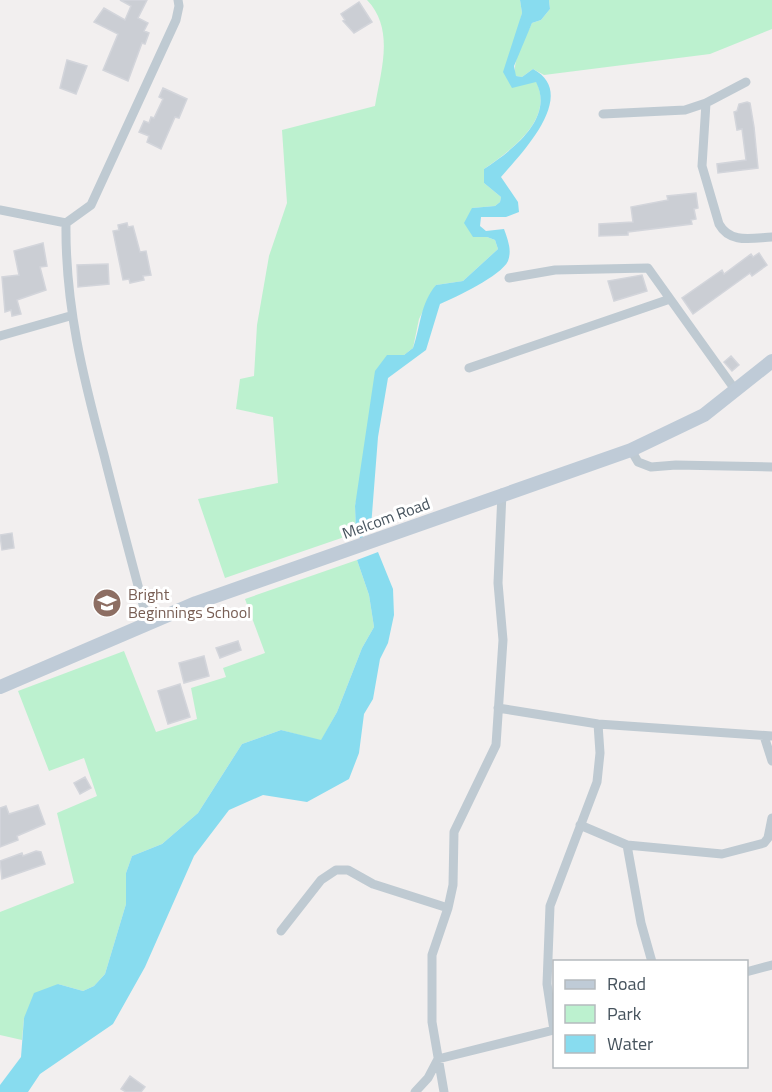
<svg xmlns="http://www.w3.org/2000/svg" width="772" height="1092" font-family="'Titillium Web',sans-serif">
  <rect width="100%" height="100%" fill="#f2efef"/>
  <!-- green -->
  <path fill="#bcf1cf" d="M367 0H520L522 13 515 41 512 87 536 81C555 119 511 150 484 169V183L501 197 500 202 495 206 472 208 473 237H487L495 240 498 249 463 281 436 285 419 319 413 348 404 355 387 356 355 506 356 533 225 578 198 499 278 483 273 417 236 409 240 379 254 376 257 325 269 256 287 203 282 130 375 106C381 70 395 29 367 0Z
    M549 0H772V29L710 54 544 75 533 69 522 77 515 76C513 58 524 40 532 23L541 20 550 9Z
    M357 560 369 595 374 627 362 648 337 712 321 741 281 730 242 744 198 813 162 844 132 856 126 873V904L105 974 94 986 83 991 58 984 24 1018 22 1040 0 1035V912L74 883 57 813 97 796 84 758 49 771 18 691 124 651 156 732 197 719 191 688 226 677 223 668 265 653 245 599Z"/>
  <!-- water -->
  <path fill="#88dcef" d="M520 0H549L550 9 541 20 532 23 514 66 516 76 522 77 533 69C580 94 521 154 501 177L518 202 519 212 506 217H481L480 226 486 231 504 229C508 240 512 250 508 261 501 276 456 297 440 304L426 350 388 378 378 437 371 527 356 533 355 506 375 371 387 355H404L413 348C421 325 420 304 436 285L463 281 498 249 495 240 487 237H473L464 223 472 208 495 206 500 202 501 197 484 183V169C511 151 555 119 536 82L512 88 503 72 522 13Z
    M378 552 393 589 394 615 388 643 380 659 373 699 364 714 359 753 349 779 307 802 263 795 229 810 194 856 145 967 113 1024 40 1074 28 1092H0V1085L21 1057 24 1018 34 993 58 984 83 991 94 986 105 974 126 904V873L132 856 162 844 198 813 242 744 281 730 321 740 337 712 362 648 374 627 369 595 357 560Z"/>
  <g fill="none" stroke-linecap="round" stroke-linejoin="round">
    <!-- stream -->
    <path stroke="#88dcef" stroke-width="3" d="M360 528 362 542"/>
  </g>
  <!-- building -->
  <path fill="#cbced4" stroke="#d3d5db" stroke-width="1.5" d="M120 0H147L138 18 148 23 144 31 149 33 145 44 142 43 128 81 103 70 118 34 94 22 104 8 125 20 131 6Z
    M359 2 372 22 354 33 343 21 345 20 341 14Z
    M67 60 87 66 76 94 60 88Z
    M163 88 187 99 179 118 175 117 161 149 147 142 149 136 139 132 144 121 149 123 151 117 154 118 163 99 159 97Z
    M747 102 750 103 754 127 758 168 718 173 717 164 746 160 742 129 737 130 734 112 737 111 739 104Z
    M696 193 698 208 694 209 696 219 691 220 692 224 628 232V235L599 236V224L633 222 631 207 668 200 667 196Z
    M127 223 128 227 133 226 140 252 146 251 151 275 143 276 144 280 130 283 129 279 123 280 113 231 119 230 118 225Z
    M43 243 47 266 40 267 46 290 17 300 21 314 12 316 11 310 5 312 2 277 19 275 14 251Z
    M759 253 767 265 752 276 750 273 693 314 682 298 722 270 724 274 751 254 753 257Z
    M108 264 109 284 78 287 77 265Z
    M642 275 647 291 614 301 608 281Z
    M731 356 739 365 732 371 724 362Z
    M12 533 14 548 2 550 0 535Z
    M238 641 241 650 220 658 216 648Z
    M204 656 209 676 184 683 179 663Z
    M180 684 190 717 168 724 158 691Z
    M85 777 91 788 80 794 74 783Z
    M38 805 45 824 17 836 18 840 0 847V808L6 806 9 814Z
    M36 851 41 852 45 864 2 879 0 861 22 853 23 856Z
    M130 1076 145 1087 141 1092H126L121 1089Z"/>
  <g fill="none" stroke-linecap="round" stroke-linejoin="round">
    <!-- street -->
    <path stroke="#bfcad2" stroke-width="9" d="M706 103 702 166 719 224C730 244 752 238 772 237
      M603 114 685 110 706 103 746 82
      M0 210 66 223C65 305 83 377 104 455 118 511 133 567 148 623
      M66 223 91 205 176 20 179 6 178 0
      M509 278 555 270 648 268 736 391
      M0 336 70 316
      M469 368 670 299
      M631 450 638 462 651 467 676 465 772 467
      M498 708 598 724 772 736
      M764 736 772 761
      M580 825 627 845 722 854 764 843 768 838 772 818
      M627 845 641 923 652 962
      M281 931 321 880 336 870H348L373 884 448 908
      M746 972 772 965
      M554 1030 547 984 550 906 597 782 600 753 598 724
      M415 1092 428 1078 438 1059 554 1030
      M444 1092 432 1022V955L448 908 453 885 454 832 496 745 503 640 498 583 502 493"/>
    <!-- secondary -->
    <path stroke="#bfcbd7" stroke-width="14" d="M0 687 196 603 631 450 704 415 772 361"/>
  </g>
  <!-- icons -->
  <defs>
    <g id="school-disc" transform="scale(1.5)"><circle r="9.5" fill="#8d6e63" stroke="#fff"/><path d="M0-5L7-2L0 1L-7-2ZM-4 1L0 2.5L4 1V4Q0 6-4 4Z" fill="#fff"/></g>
  </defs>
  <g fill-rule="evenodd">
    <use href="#school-disc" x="107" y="603"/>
  </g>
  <g text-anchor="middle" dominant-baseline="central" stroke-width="6" stroke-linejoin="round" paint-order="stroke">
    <!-- street labels -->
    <g font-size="16" fill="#46535d" stroke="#fff">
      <text transform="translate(386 518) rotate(-20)">Melcom Road</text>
    </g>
    <!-- education labels -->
    <g font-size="16" fill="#785e54" stroke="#fff" text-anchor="start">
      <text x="128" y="594">Bright<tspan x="128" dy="18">Beginnings School</tspan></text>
    </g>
  </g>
  <!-- legend -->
  <rect x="553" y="960" width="195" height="108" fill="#ffffff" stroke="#b5babe" stroke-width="1.5"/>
  <rect x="565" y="980" width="30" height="9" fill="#bfcbd7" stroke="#b5babe" stroke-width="1.5"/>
  <text x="607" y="990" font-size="18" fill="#46535d">Road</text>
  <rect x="565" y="1005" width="30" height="18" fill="#bcf1cf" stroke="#b5babe" stroke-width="1.5"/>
  <text x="607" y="1020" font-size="18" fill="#46535d">Park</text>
  <rect x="565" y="1035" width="30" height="18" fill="#88dcef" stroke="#b5babe" stroke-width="1.5"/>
  <text x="607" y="1050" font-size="18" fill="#46535d">Water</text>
</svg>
